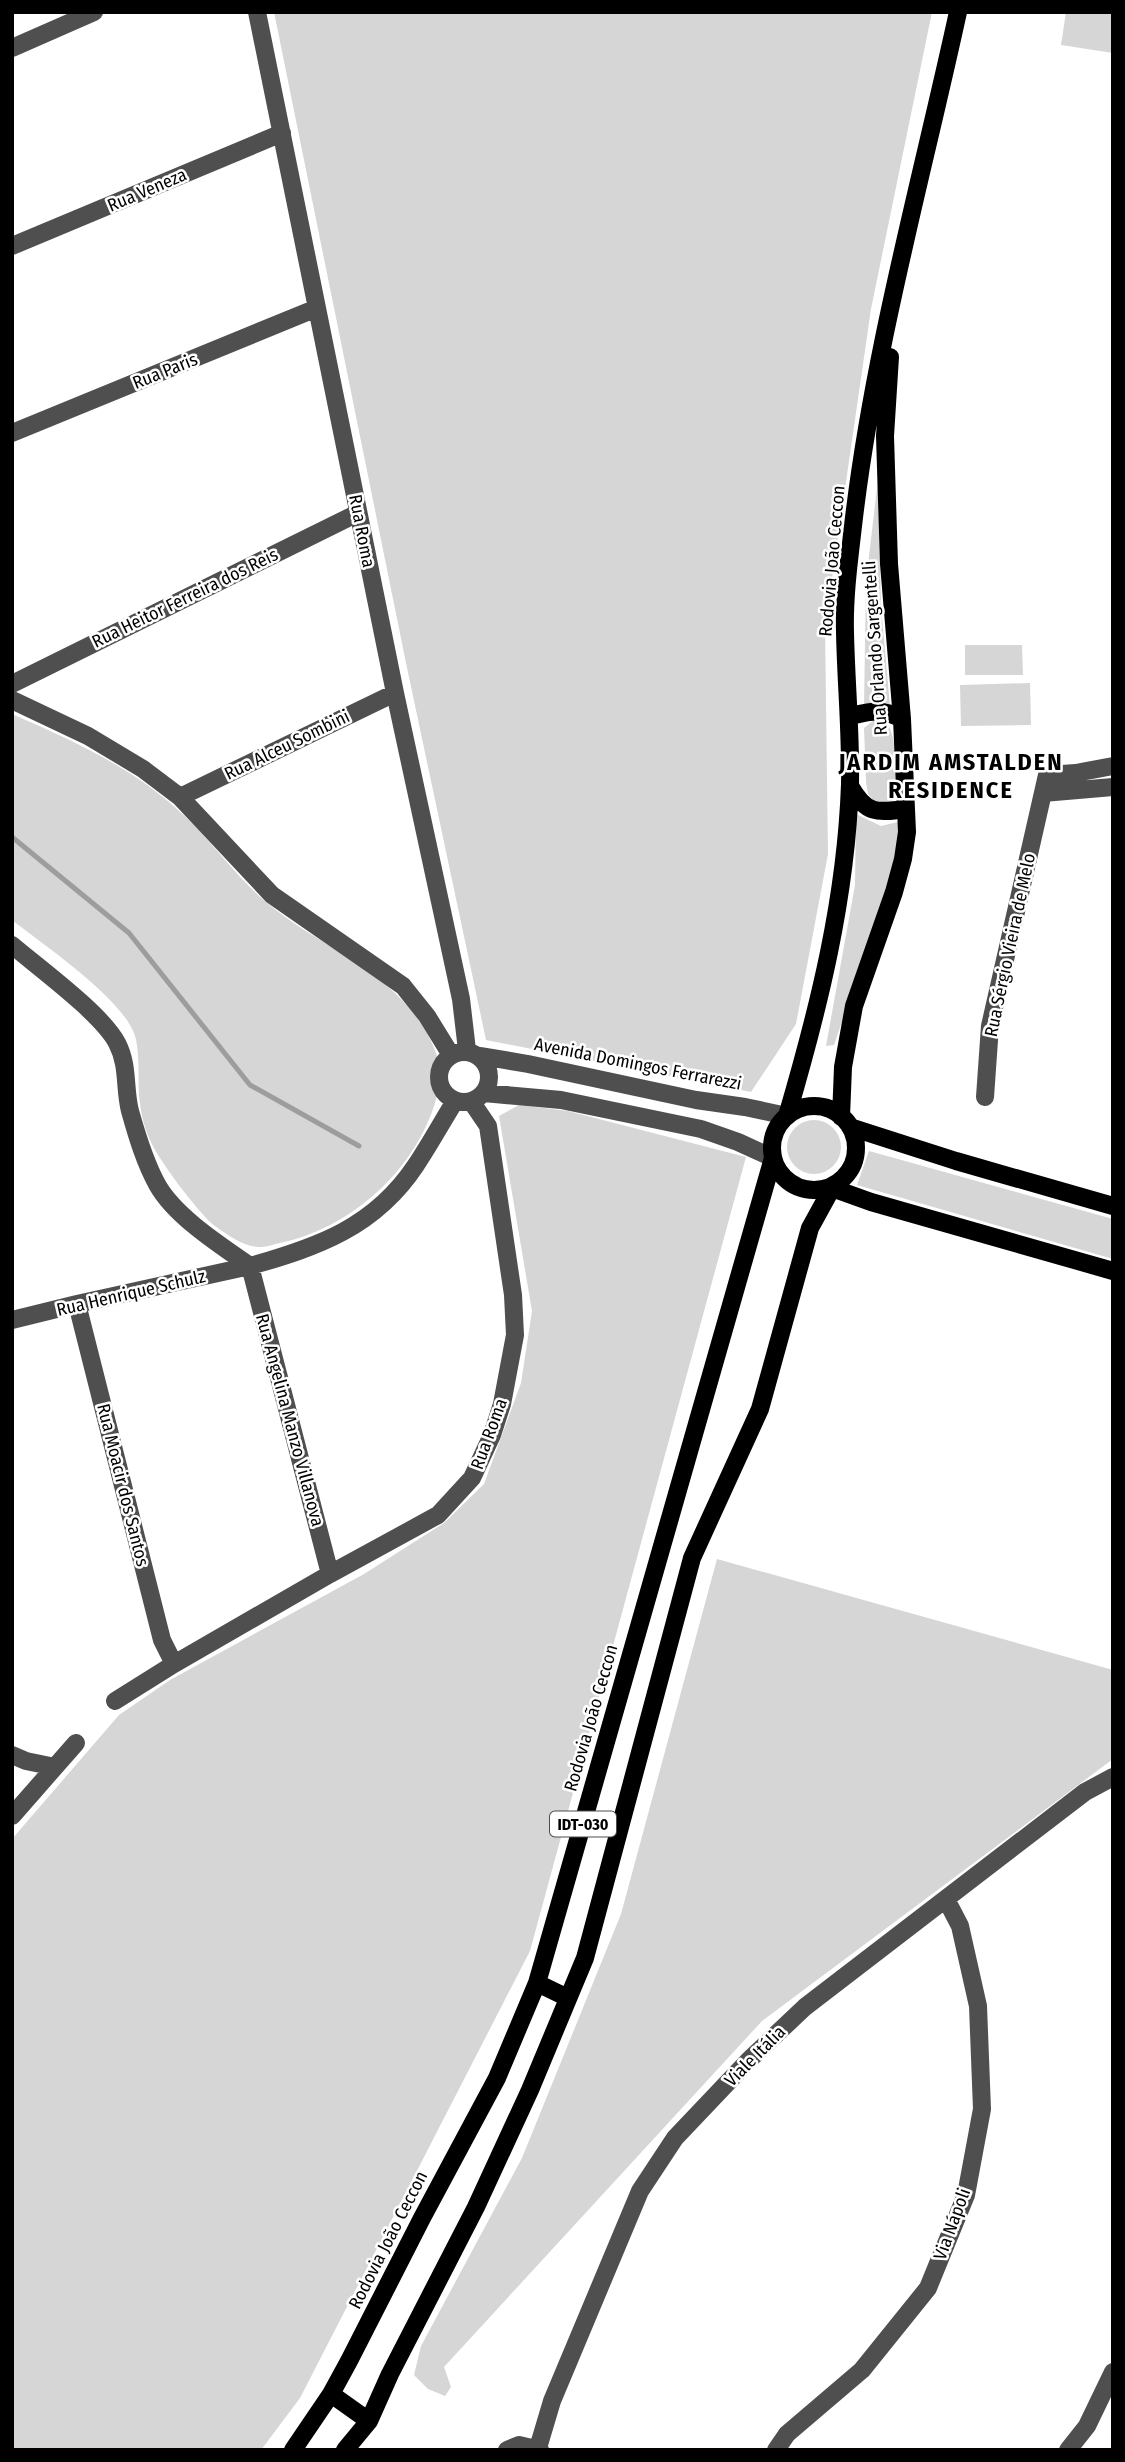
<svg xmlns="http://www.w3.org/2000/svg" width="1125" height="2462" font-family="'Fira Sans Condensed',sans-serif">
  <rect width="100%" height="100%" fill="#fff"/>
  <!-- green -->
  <path fill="#d6d6d6" d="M274 12H932L871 309 825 627 828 854 796 1024 751 1092 486 1040 406 663Z
    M1066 12H1113V53L1061 45Z
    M878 480 881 606 890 706 864 707 866 581Z
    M965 645H1022L1023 675H965Z
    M1030 683 1031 725 961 726 960 685Z
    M12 714C71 740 130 766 178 810 210 838 234 875 267 903 324 951 409 977 436 1053 443 1072 439 1091 433 1109 410 1175 348 1229 280 1243 274 1244 267 1247 261 1247 244 1247 229 1236 215 1226 200 1215 157 1158 150 1140 145 1129 141 1115 140 1103 137 1082 141 1052 134 1033 119 996 45 946 12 920Z
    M883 718C898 731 896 774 898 794L892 802 876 803 868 794 866 782 864 728 874 720Z
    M856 814 881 826 902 821 903 830 877 919 834 1045 826 1046 855 885Z
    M519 1105 568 1111 746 1157 530 1951 300 2398 261 2450H12V1839L119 1715 170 1680 364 1574 444 1523 484 1484 521 1383 532 1311 499 1116Z
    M787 1147a27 27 0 1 1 54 0a27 27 0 1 1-54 0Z
    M869 1151 1113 1219V1259L857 1185Z
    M717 1559 1113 1670V1759L762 2021 444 2367 451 2387 445 2396 428 2389 414 2375 421 2346 522 2158 621 1914Z"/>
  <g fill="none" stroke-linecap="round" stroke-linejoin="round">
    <!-- stream -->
    <path stroke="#9d9d9d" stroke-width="5" d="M12 837 129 933 250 1085 359 1146"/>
    <!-- minor -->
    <path stroke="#4f4f4f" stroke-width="18" d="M257 12 395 693 461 999 467 1050
      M12 48 94 12
      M12 246 282 133
      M12 433 317 308
      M12 684 358 513
      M12 700 88 736 143 769 180 797 272 895 403 986 427 1016 451 1055
      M1043 793 1113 787
      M180 797 395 693
      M12 945C39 968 102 1014 117 1043 129 1066 124 1088 130 1111 137 1136 145 1163 158 1186 176 1217 220 1245 250 1266 318 1247 375 1227 416 1165 430 1144 442 1122 455 1101
      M439 1077a25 25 0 1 1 50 0a25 25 0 1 1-50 0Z
      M481 1056 528 1064 696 1100 745 1107 787 1116
      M484 1093 561 1100 701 1129 738 1142 773 1158
      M985 1097 990 1026 1047 775 1076 773 1113 766
      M77 1304 162 1640 174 1664
      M12 1320 77 1304 250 1266 330 1574
      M115 1701 174 1664 330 1574 438 1515 472 1478 492 1435 502 1404 515 1335 513 1295 488 1126 471 1101
      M12 1755 26 1761 55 1767
      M12 1816 76 1743
      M538 2448 552 2401 640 2191 675 2138 750 2059 805 2007 1085 1792 1113 1777
      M507 2450 519 2445 540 2450
      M776 2450 787 2434 862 2370 928 2288 966 2195 982 2109 978 2006 960 1926 947 1901
      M1068 2450 1087 2426 1113 2372"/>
    <!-- major -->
    <path stroke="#000" stroke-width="18" d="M850 716C872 711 881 708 902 719
      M850 786C866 814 876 813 906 809
      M772 1148a42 42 0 1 1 84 0a42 42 0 1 1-84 0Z
      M787 1116C819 1007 846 899 850 784 851 733 846 683 845 632 844 597 849 561 853 526 873 352 921 182 958 12
      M841 1117 843 1067 854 1006 894 892 903 859 907 832 902 719 889 564 885 436 890 357
      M850 1127 956 1161 1113 1206
      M537 1983 568 1998
      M331 2394 369 2421
      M293 2450 331 2394 349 2361 422 2218 497 2078 537 1983 773 1158
      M345 2450 369 2421 390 2374 476 2207 530 2090 585 1958 692 1558 760 1409 810 1228 832 1188 871 1202 1113 1271"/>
  </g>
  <g text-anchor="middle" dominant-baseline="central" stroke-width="5" stroke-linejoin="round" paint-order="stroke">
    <!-- shield labels -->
    <rect fill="#fff" stroke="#4c4c4c" stroke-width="2" x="550" y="1811.5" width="66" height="25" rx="5"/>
    <g font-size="16" font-weight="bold" fill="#000">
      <text x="583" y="1824">IDT-030</text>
    </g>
    <!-- street labels -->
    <g font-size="18" fill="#000" stroke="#fff">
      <text transform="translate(147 190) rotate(-23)">Rua Veneza</text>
      <text transform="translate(165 371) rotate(-22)">Rua Paris</text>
      <text transform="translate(362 531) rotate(79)">Rua Roma</text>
      <text transform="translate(832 561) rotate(-85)">Rodovia João Ceccon</text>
      <text transform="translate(185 598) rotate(-26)">Rua Heitor Ferreira dos Reis</text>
      <text transform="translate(875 648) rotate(-94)">Rua Orlando Sargentelli</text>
      <text transform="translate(287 745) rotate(-26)">Rua Alceu Sombini</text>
      <text transform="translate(1010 945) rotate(-78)">Rua Sérgio Vieira de Melo</text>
      <text transform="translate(638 1064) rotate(11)">Avenida Domingos Ferrarezzi</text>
      <text transform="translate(131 1293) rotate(-13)">Rua Henrique Schulz</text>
      <text transform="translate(290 1420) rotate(75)">Rua Angelina Manzo Villanova</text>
      <text transform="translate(489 1434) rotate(-70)">Rua Roma</text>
      <text transform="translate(123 1485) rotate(76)">Rua Moacir dos Santos</text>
      <text transform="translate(591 1718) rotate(-74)">Rodovia João Ceccon</text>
      <text transform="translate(755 2056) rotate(-45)">Viale Itália</text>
      <text transform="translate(952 2224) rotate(-70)">Via Nápoli</text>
      <text transform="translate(388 2240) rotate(-63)">Rodovia João Ceccon</text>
    </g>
    <!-- district labels -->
    <g font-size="24" font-weight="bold" letter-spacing="2" fill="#000" stroke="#fff">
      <text x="951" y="762">JARDIM AMSTALDEN<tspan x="951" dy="28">RESIDENCE</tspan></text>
    </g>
  </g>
  <!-- border -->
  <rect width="1125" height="2462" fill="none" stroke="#000000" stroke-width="28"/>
</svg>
